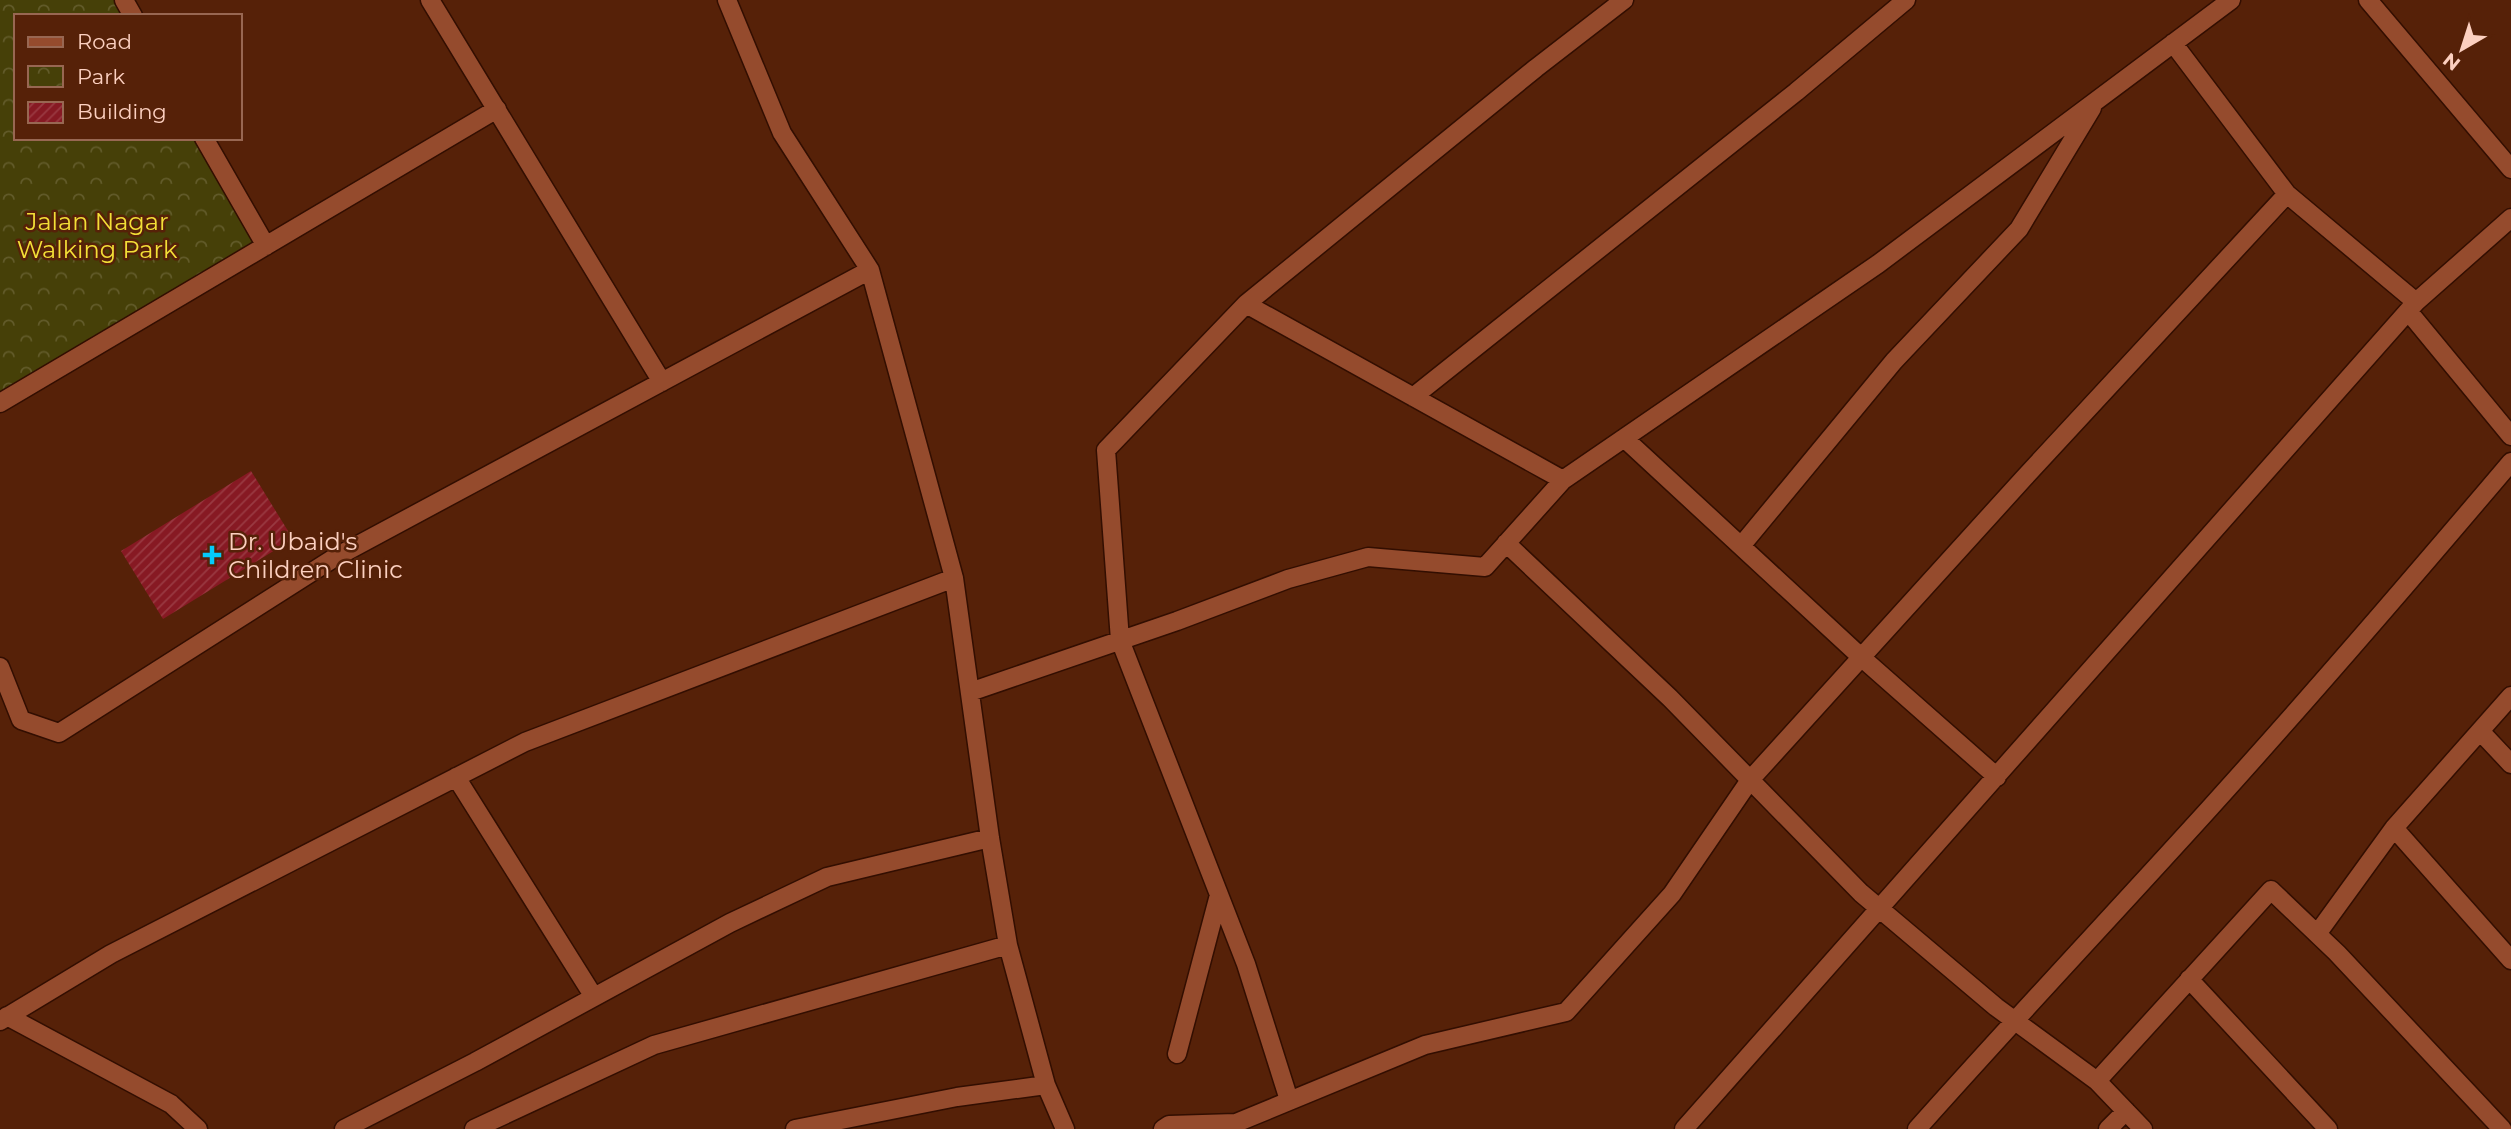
<svg xmlns="http://www.w3.org/2000/svg" width="2511" height="1129" font-family="Montserrat,sans-serif">
  <defs>
    <pattern id="park-crowns" width="20" height="18" patternUnits="userSpaceOnUse" patternTransform="scale(1.75)"><rect width="20" height="18" fill="#464008"/><path d="M2 6a3 3 0 1 1 6 0M12 15a3 3 0 1 1 6 0" fill="none" stroke="#625b2a"/></pattern>
    <pattern id="building-hatch" width="6" height="6" patternUnits="userSpaceOnUse" patternTransform="scale(1.75)"><rect width="6" height="6" fill="#871923"/><path d="M-1 1l2-2M0 6l6-6M5 7l2-2" fill="none" stroke="#993941"/></pattern>
  </defs>
  <rect width="100%" height="100%" fill="#562108"/>
  <!-- park -->
  <path fill="url(#park-crowns)" d="M0 0H124L133 16H16V138H204L266 246 0 403Z"/>
  <!-- building -->
  <path fill="url(#building-hatch)" d="M251 471 293 539 163 619 121 551Z"/>
  <g fill="none" stroke-linecap="round" stroke-linejoin="round">
    <!-- street casing -->
    <g stroke="#320e01" stroke-width="21">
      <path id="street" d="M124 0 133 16
        M430 0 662 382
        M727 0 782 133 870 270 954 578 990 838 1008 945 1046 1085 1065 1129
        M2368 0 2511 169
        M2173 43 2287 194 2416 302
        M204 138 266 246
        M1246 304 1106 450 1120 640 1246 964 1289 1100
        M2408 311 2511 436
        M1413 397 1796 92 1906 0
        M0 403 497 109
        M1624 438 1861 657 1997 777
        M1563 480 1246 304 1536 68 1624 0
        M1506 543 1670 698 1861 893 1996 1007 2097 1081 2143 1129
        M1741 546 1894 361 2019 229 2092 108
        M0 667 21 720 59 733 334 558 870 270
        M970 692 1177 621 1288 579 1368 557 1485 567 1563 480 1878 264 2231 0
        M2480 731 2511 764
        M456 777 594 997
        M2394 828 2511 960
        M2317 934 2394 828 2511 696
        M2189 979 2328 1129
        M7 1016 171 1104 198 1129
        M0 1021 111 954 525 742 954 578
        M1177 1054 1219 895
        M2097 1081 2271 890 2337 953 2502 1129
        M344 1129 475 1062 730 923 827 877 990 838
        M474 1129 654 1045 1008 945
        M795 1129 957 1097 1046 1085
        M1163 1129 1169 1125 1236 1123 1425 1045 1566 1012 1672 894 1750 780 2024 478 2287 194
        M1684 1129 2416 302 2511 218
        M1917 1129C2013 1021 2112 916 2209 809 2312 695 2412 579 2511 462
        M2108 1129 2126 1111"/>
    </g>
    <!-- street -->
    <use href="#street" stroke="#954b2d" stroke-width="18"/>
  </g>
  <!-- markers -->
  <path fill="#04cbf9" stroke="#562108" stroke-width="2.5" d="M208.5 544.5h7v7h7v7h-7v7h-7v-7h-7v-7h7z"/>
  <g text-anchor="middle" dominant-baseline="central" stroke-width="5" stroke-linejoin="round" paint-order="stroke">
    <!-- park labels -->
    <g font-size="24" fill="#f3df37" stroke="#562108">
      <text x="97" y="221">Jalan Nagar<tspan x="97" dy="28">Walking Park</tspan></text>
    </g>
    <!-- poi labels -->
    <g font-size="24" fill="#fcd0c0" stroke="#562108" text-anchor="start">
      <text x="228" y="541">Dr. Ubaid's<tspan x="228" dy="28">Children Clinic</tspan></text>
    </g>
  </g>
  <!-- legend -->
  <rect x="14" y="14" width="228" height="126" fill="#562108" stroke="#986752" stroke-width="2"/>
  <rect x="28" y="37" width="35" height="10" fill="#954b2d" stroke="#986752" stroke-width="2"/>
  <text x="77" y="49" font-size="21" fill="#fcd0c0">Road</text>
  <rect x="28" y="66" width="35" height="21" fill="url(#park-crowns)" stroke="#986752" stroke-width="2"/>
  <text x="77" y="84" font-size="21" fill="#fcd0c0">Park</text>
  <rect x="28" y="102" width="35" height="21" fill="url(#building-hatch)" stroke="#986752" stroke-width="2"/>
  <text x="77" y="119" font-size="21" fill="#fcd0c0">Building</text>
  <!-- north arrow -->
  <g transform="translate(2462 49) rotate(219)" stroke="#562108" stroke-width="5" paint-order="stroke">
  <path d="M0-5L12 26L0 18L-12 26Z" fill="#fcd0c0"/>
  <text y="-10" font-size="19" font-weight="bold" text-anchor="middle" fill="#fcd0c0">N</text>
  </g>
</svg>
